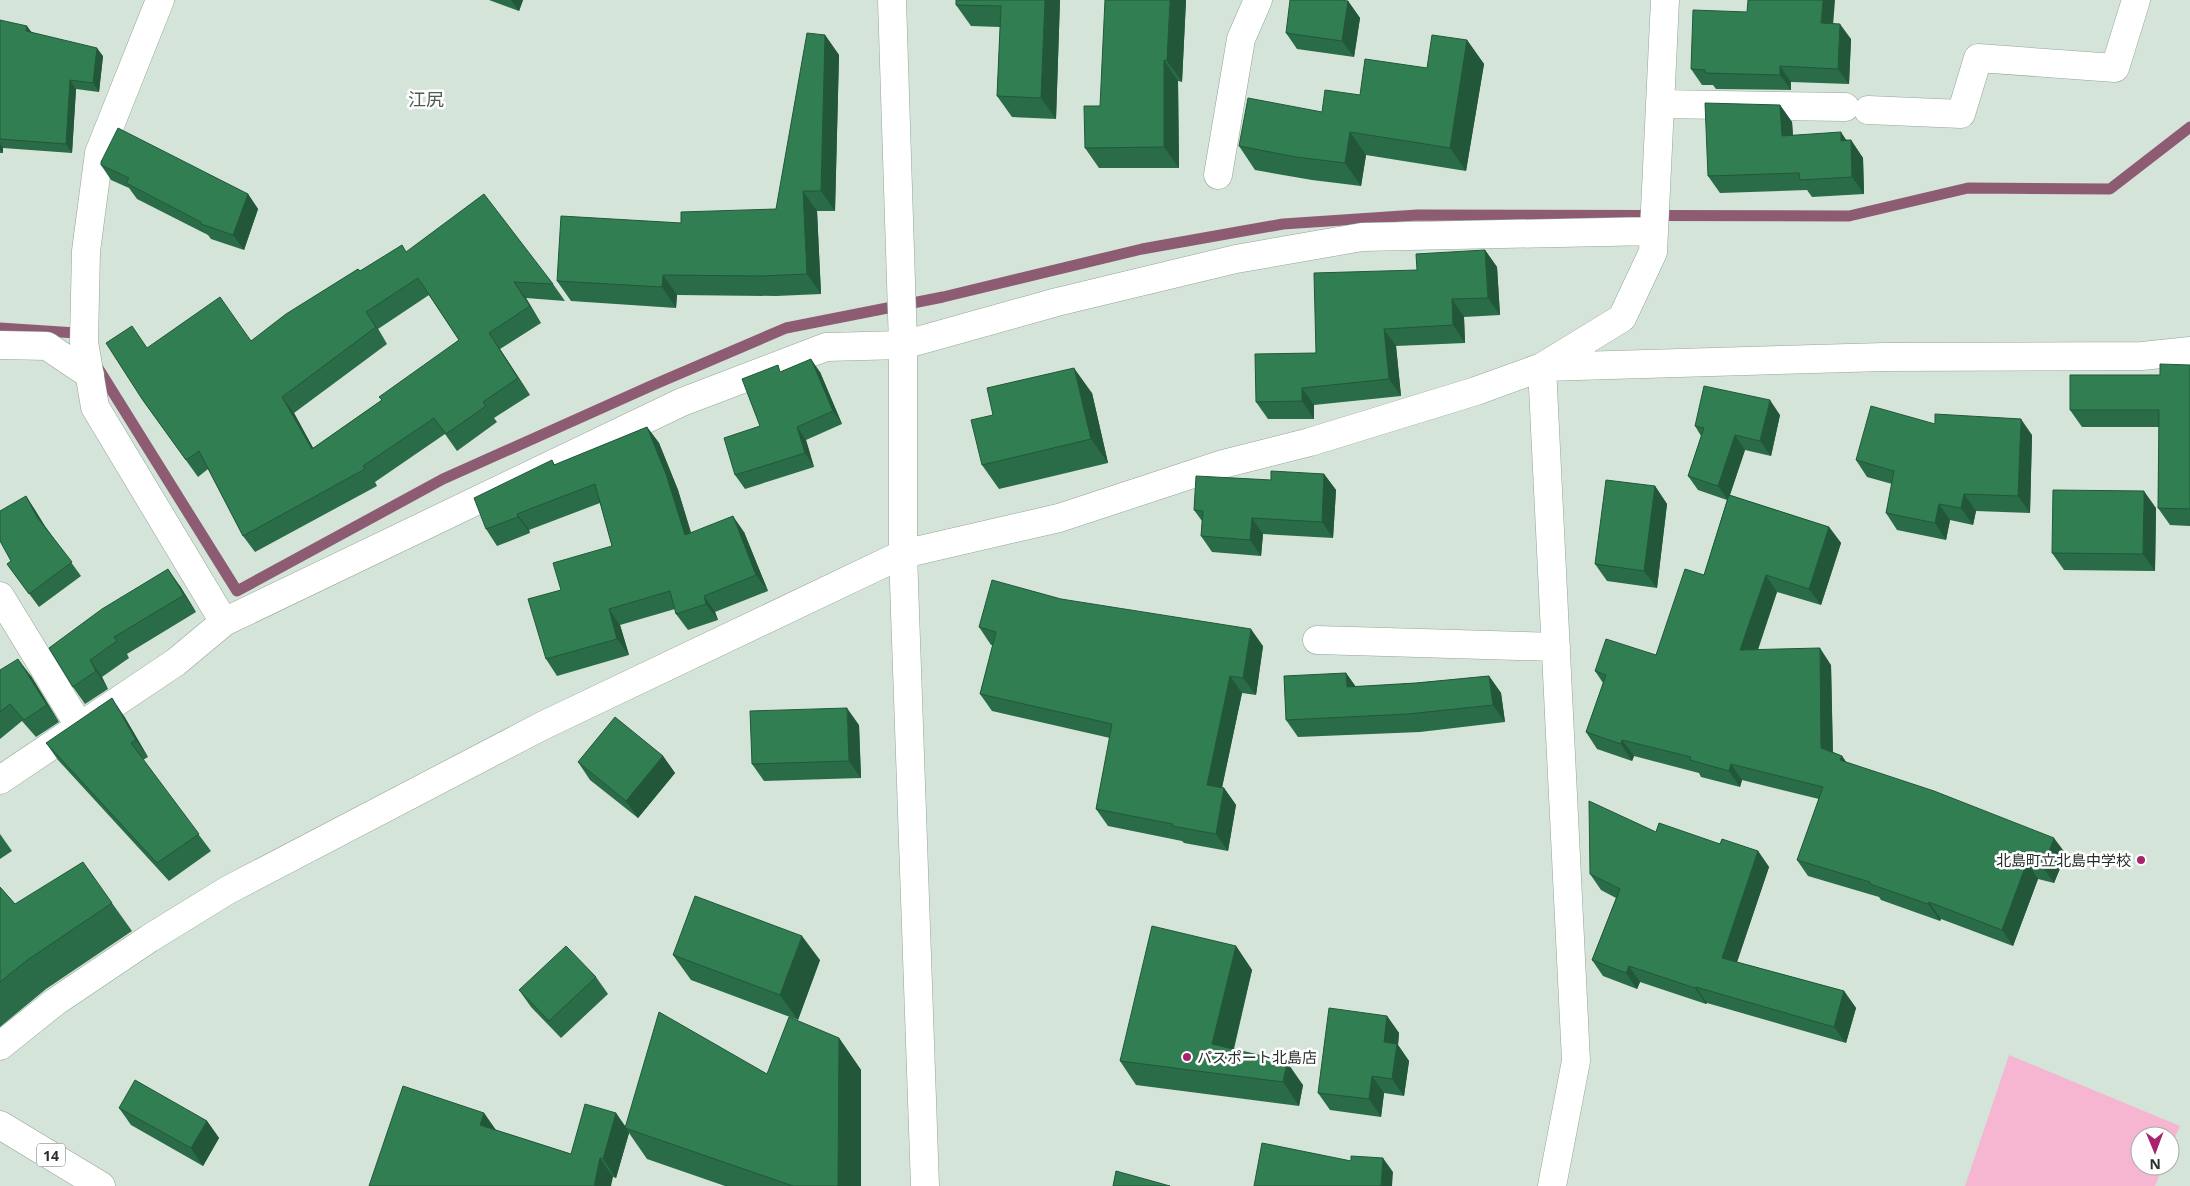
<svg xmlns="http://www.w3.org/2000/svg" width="2190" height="1186" font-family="'Noto Sans','Noto Sans JP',sans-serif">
  <rect width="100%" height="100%" fill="#d4e4d9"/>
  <!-- green -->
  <path fill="#f6b5d0" d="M2009 1055 2180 1126 2170 1149V1136H2140V1166H2163L2155 1186H1965Z"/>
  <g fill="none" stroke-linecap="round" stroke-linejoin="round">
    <!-- stream -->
    <path stroke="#8e5c72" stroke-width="11" d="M0 328 76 333 81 341
      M96 365 237 591 443 479 653 385 786 328 943 297 1142 249 1283 224 1417 215 1849 216 1968 188 2110 189 2190 127"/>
    <!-- minor casing -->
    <g stroke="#94a499" stroke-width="29">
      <path id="minor" d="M1660 104 1845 107
        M1868 110 1961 114 1978 58 2115 68 2136 0
        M1218 175 1241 39 1258 0
        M0 345 47 346 90 375
        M1542 367 1576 1061 1552 1186
        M1544 367 1884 357 2142 356 2190 351
        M0 596 80 727
        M224 622 682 402 826 347 903 345 1057 302 1236 259 1362 237 1653 231
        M1317 640 1556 647
        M0 780 176 662 224 622 95 407 84 342 86 251 99 153 160 0
        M0 1046 55 1002 150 938 228 890 542 726 903 554 1059 518 1223 464 1310 442 1476 391 1542 367 1622 318 1653 252 1665 0"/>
    </g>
    <!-- tertiary casing -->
    <g stroke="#94a499" stroke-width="29">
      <path id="tertiary" d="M892 0 903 345V554L925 1186"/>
    </g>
    <!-- primary casing -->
    <g stroke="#94a499" stroke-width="29">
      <path id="primary" d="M0 1125 101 1186"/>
    </g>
    <!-- minor -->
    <use href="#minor" stroke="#fff" stroke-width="28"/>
    <!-- tertiary -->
    <use href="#tertiary" stroke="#fff" stroke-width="28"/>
    <!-- primary -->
    <use href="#primary" stroke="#fff" stroke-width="28"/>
  </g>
  <!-- wall -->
  <path fill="#2a6c47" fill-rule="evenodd" d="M489 0H523L519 11Z
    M956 0H1060L1056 119 1012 117 997 96 1000 27 971 26 956 5Z
    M1186 0 1182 82 1178 81 1179 168H1099L1085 148 1100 106Z
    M1344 1H1348L1360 18 1354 57 1297 49 1286 33Z
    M0 20 32 33 103 56 99 92 76 89 72 153 3 148V153H0Z
    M1834 23 1851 39 1849 84 1791 82V90L1716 89 1713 85H1702L1691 69Z
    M825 35 839 55 835 211H817L821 294 776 296 677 295 676 308 571 301 557 281 681 223 776 209Z
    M1467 40 1484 64 1466 171 1366 155 1361 186 1312 180 1255 170 1239 146 1322 112 1360 95 1427 68Z
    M1780 105 1792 122 1793 135 1851 140 1863 158 1864 194 1812 197 1807 190 1720 193 1708 176Z
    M101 165 248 194 258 209 244 250 211 239 208 235 137 199 129 188 111 180Z
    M1485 250 1497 267 1500 315 1464 317 1465 343 1396 346 1401 396 1314 405V419H1268L1256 402 1417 270Z
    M407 252 553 284 565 301 526 298 541 323 500 349 530 395 494 418 497 422 457 451 445 434 375 482 377 486 255 552 243 536 208 469 198 477 142 399 147 348 251 341 360 271ZM429 295 459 340 382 400 313 448 294 413 387 344 378 329Z
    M2190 365V526L2170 525 2158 508 2159 427H2082L2070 410 2160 375Z
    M782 371 820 372 842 424 806 440 814 467 745 489 735 475 760 426Z
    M1092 393 1108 463 999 489 982 465Z
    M1780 415 1771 456 1745 450 1730 495 1829 527 1841 543 1821 605 1777 592 1758 650 1831 665 1833 752 1842 756 1846 762 2066 854 2054 883 2038 879 2013 946 1941 919 1940 921 1881 900 1879 897 1808 876 1797 860 1819 799 1742 780 1740 787 1701 777 1699 773 1634 756 1632 761 1597 749 1586 732 1603 683 1595 671 1656 655 1704 575 1727 500 1698 490 1688 476 1701 436 1695 426Z
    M1935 424 2032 435 2030 513 1976 511 1973 525 1950 520 1946 540 1897 530 1886 513 1892 484 1867 477 1856 460Z
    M647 427 659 443 678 490 691 532H744L768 591 715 612 718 620 688 630 676 614 675 609 620 625 629 655 557 676 546 659 561 590 612 546 600 503 529 530 530 533 497 546 486 529 552 460 555 465Z
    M1324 474 1336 490 1333 538 1263 534 1261 556 1212 552 1201 536 1202 521 1194 510 1271 480Z
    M1655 486 1667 504 1657 588 1607 581 1595 564Z
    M26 496 35 510 45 526 81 576 39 607 7 564 11 561Z
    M2156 508 2155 571 2064 570 2052 553Z
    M180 586 196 612 127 654 129 658 102 677 108 689 85 704 73 687 49 648Z
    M1061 599 1263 646 1256 695 1242 693 1222 787 1224 788 1236 805 1228 851 1184 843 1182 841 1108 826 1096 809 1110 738 992 711 980 694 993 645H991L979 627Z
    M0 670 31 676 59 722 36 737 22 721 0 739Z
    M1346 673 1356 687 1416 683 1489 676 1501 693 1505 722 1420 732 1298 737 1286 720Z
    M124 716 148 757 143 760 211 851 169 881 58 760 46 743Z
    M859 725 861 778 764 781 752 764Z
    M663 756 675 773 638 818 590 780 578 762Z
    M1656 832 1758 851 1769 867 1737 962 1844 991 1856 1008 1846 1043 1707 1003 1706 1004 1640 982 1637 989 1603 976 1592 960 1616 898 1601 890 1590 874Z
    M0 834 12 851 0 859Z
    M0 887 15 904 112 903 132 931 46 989 0 1027Z
    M1236 946 1252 970 1234 1049 1303 1085 1299 1106 1136 1085 1120 1061Z
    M673 955 820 960 798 1020 691 980Z
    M596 977 608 994 561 1038 531 1007 519 990Z
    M1387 1016 1399 1033 1398 1045 1409 1061 1404 1096 1384 1093 1381 1117 1330 1110 1318 1093Z
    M839 1038 861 1070V1186H725L647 1159 629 1133 616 1178 613 1177 369 1186 484 1113 496 1130 571 1154 616 1113 626 1127 767 1074Z
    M119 1108 207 1121 219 1138 203 1166 131 1125Z"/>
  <!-- shaded-wall -->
  <path fill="#225839" d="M511 0H523L519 11Z
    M1045 0H1060L1056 119 1041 98Z
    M1170 0H1186L1182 82 1167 61Z
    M1823 0H1835L1832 39 1821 23Z
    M1348 1 1360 18 1354 57 1342 41Z
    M1840 24 1851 39 1849 84 1838 69Z
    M27 26 33 34 26 31Z
    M825 35 839 55 835 211 821 191Z
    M1467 40 1484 64 1466 171 1450 148Z
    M97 48 103 56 99 92 93 83Z
    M1164 60 1178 81 1179 168 1164 147Z
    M1780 66 1791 82V90L1780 75Z
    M70 80 76 89 72 153 66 144Z
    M1780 105 1792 122 1794 153 1782 136Z
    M1350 132 1366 155 1361 186 1345 163Z
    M1841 132 1851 147V140L1863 158 1864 194 1852 177 1841 141Z
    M0 143 3 148V153L0 150Z
    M803 191 817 211 821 294 807 274Z
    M248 194 258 209 244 250 233 235Z
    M1485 250 1497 267 1500 315 1488 298Z
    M663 275 677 295 676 308 662 287Z
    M514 282 526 298 541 323 530 306Z
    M1452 299 1464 317 1465 343 1453 325Z
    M366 312 378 329 387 344 376 327Z
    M1384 329 1396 346 1401 396 1389 379Z
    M489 333 500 349 530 395 518 378Z
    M811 359 820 372 842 424 833 411Z
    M1074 368 1092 393 1108 463 1091 439Z
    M1302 388 1314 405V419L1302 401Z
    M282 397 294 413 323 466 312 449Z
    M1770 400 1780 415 1771 456 1760 441Z
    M2021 419 2032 435 2030 513 2018 496Z
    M647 427 659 443 678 490 696 551 685 535Z
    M797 427 806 440 814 467 805 453Z
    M1735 435 1745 450 1728 500 1718 486Z
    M1324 474 1336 490 1333 538 1322 522Z
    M1655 486 1667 504 1657 588 1644 571Z
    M2144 491 2156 508 2155 571 2143 554Z
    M1964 494 1976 511 1973 525 1961 508Z
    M26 496 35 510 47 530 37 517Z
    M1939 504 1950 520 1946 540 1935 523Z
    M517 514 529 530 530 533 518 517Z
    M733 516 744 532 768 591 756 575Z
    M1252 518 1263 534 1261 556 1250 540Z
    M1829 527 1841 543 1821 605 1809 589Z
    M168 569 180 586 196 612 184 595Z
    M1766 575 1777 592 1752 666 1740 650Z
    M704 596 715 612 718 620 706 604Z
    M609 609 620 625 629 655 617 639Z
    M1251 629 1263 646 1256 695 1243 678Z
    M1820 648 1831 665 1833 765 1821 748Z
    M18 659 31 676 59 722 47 705Z
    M90 660 102 677 108 689 96 671Z
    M1346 673 1358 690 1347 687Z
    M1230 676 1242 693 1219 802 1207 785Z
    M1489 676 1501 693 1505 722 1493 705Z
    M112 698 124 716 148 757 136 740Z
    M847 708 859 725 861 778 849 761Z
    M1622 740 1634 756 1632 761 1621 744Z
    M663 756 675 773 638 818 626 801Z
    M1842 756 1853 772 1840 760Z
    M1731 764 1742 780 1740 787 1729 771Z
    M1224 788 1236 805 1228 851 1216 834Z
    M2054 838 2066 854 2054 883 2043 867Z
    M1758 851 1769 867 1733 974 1722 958Z
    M2027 862 2038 879 2013 946 2002 930Z
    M1929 902 1941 919 1940 921 1928 904Z
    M802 936 820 960 798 1020 780 995Z
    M1236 946 1252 970 1229 1067 1212 1044Z
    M1629 966 1640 982 1637 989 1626 973Z
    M1696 987 1707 1003 1706 1004 1695 988Z
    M1844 991 1856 1008 1846 1043 1834 1027Z
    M1387 1016 1399 1033 1398 1045 1409 1061 1404 1096 1392 1079 1384 1042Z
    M839 1038 861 1070V1186H838Z
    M1287 1062 1303 1085 1299 1106 1283 1082Z
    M1372 1076 1384 1093 1381 1117 1369 1099Z
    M484 1113 497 1132 480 1125Z
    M616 1113 629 1133 616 1178 603 1159Z
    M207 1121 219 1138 203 1166 191 1148Z
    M600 1158 613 1177 611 1186H594Z
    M1383 1158 1393 1172 1392 1186H1381Z"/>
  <!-- building -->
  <path fill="#317e52" stroke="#225839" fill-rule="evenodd" d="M956 0H1045L1041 98 997 96 1001 6 956 5Z
    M1105 0H1170L1167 61 1164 60V147L1085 148 1084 106H1100Z
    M1290 0H1340L1348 1 1342 41 1286 33Z
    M1748 0H1823L1821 23 1840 24 1838 69 1780 66V75L1705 73V70L1691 69 1693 10 1747 12Z
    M0 20 27 26 26 31 97 48 93 83 70 80 66 144 0 139Z
    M807 33 825 35 821 191H803L807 274 761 276 663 275 662 287 557 281 561 216 681 223V212L776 209Z
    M1432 35 1467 40 1450 148 1350 132 1345 163 1296 157 1239 146 1248 98 1322 112 1325 90 1360 95 1365 59 1427 68Z
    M1705 103 1780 105 1782 136 1841 132V141L1851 140 1852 177 1800 180 1799 173 1708 176Z
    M118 128 248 194 233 235 201 224V222L126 183 129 178 101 165V162Z
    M484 194 553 284 514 282 530 306 489 333 518 378 483 402 486 406 446 434 434 418 363 466 365 469 243 536 199 451 186 460 142 399 106 343 132 326 147 348 220 297 251 341 286 314 358 269 360 271 402 245 406 252ZM418 278 459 340 379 397 382 400 312 449 282 397 376 327 366 312Z
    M1485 250 1488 298 1452 299 1453 325 1384 329 1389 379 1302 388V401L1256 402 1255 354 1316 353 1314 273 1417 270 1416 254Z
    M811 359 833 411 797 427 805 453 735 475 724 438 760 426 742 379 778 365 780 372Z
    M2160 364 2190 365V509L2158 508 2159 410H2070V375H2160Z
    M1074 368 1091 439 982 465 971 420 993 415 987 388Z
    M1704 386 1770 400 1760 441 1735 435 1718 486 1688 476 1704 428 1695 426Z
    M1871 406 1935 424V414L2021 419 2018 496 1964 494 1961 508 1939 504 1935 523 1886 513 1894 471 1856 460Z
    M647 427 666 474 685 535 733 516 756 575 704 596 706 604 676 614 670 591 609 609 617 639 546 659 528 599 561 590 553 563 612 546 595 484 517 514 518 517 486 529 474 498 552 460 554 465Z
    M1271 471 1324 474 1322 522 1252 518 1250 540 1201 536 1203 511 1194 510 1196 476 1271 480Z
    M1606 480 1655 486 1644 571 1595 564Z
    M2053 490 2144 491 2143 554 2052 553Z
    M1729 495 1829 527 1809 589 1766 575 1740 650 1820 648 1821 748 1842 756 1840 760 1934 791 2054 838 2043 867 2027 862 2002 930 1929 902 1928 904 1870 884V882L1797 860 1823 787 1731 764 1729 771 1690 760 1691 757 1622 740 1621 744 1586 732 1606 675 1595 671 1606 639 1656 655 1685 569 1704 575Z
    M26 496 37 517 72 562 29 594 7 564 11 561 0 541V511Z
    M168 569 184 595 114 637 117 641 90 660 96 671 73 687 49 648 102 609Z
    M992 580 1061 599 1251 629 1243 678 1230 676 1207 785 1224 788 1216 834 1172 826 1173 824 1096 809 1112 724 980 694 996 632 979 627Z
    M18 659 47 705 24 720 10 704 0 712V670Z
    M1346 673 1347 687 1416 683 1489 676 1493 705 1408 714 1286 720 1284 676Z
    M112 698 136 740 131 743 199 834 157 863 46 743Z
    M847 708 849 761 752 764 750 711Z
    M615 717 663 756 626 801 578 762Z
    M1589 801 1656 832 1659 823 1720 844 1722 839 1758 851 1722 958 1844 991 1834 1027 1696 987 1695 988 1629 966 1626 973 1592 960 1620 889 1590 874Z
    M83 862 112 903 26 961 0 982V887L15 904Z
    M695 896 802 936 780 995 673 955Z
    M1152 926 1236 946 1212 1044 1287 1062 1283 1082 1120 1061Z
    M566 946 596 977 549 1021 519 990Z
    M1329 1008 1387 1016 1384 1042 1397 1044 1392 1079 1372 1076 1369 1099 1318 1093Z
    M659 1012 767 1074 789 1017 839 1038 838 1186H793L625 1128Z
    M135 1080 207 1121 191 1148 119 1108Z
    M403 1086 484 1113 480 1125 571 1154 585 1104 616 1113 603 1159 600 1158 594 1186H369Z
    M1262 1143 1351 1161V1156L1383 1158 1381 1186H1254Z
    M1116 1171 1170 1186H1113Z"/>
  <!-- markers -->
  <g fill="#a8236d" stroke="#fff" stroke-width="2">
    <circle cx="2141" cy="860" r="5"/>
    <circle cx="1187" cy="1057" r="5"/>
  </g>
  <g text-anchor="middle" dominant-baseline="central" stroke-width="5" stroke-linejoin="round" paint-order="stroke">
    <!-- shield labels -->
    <rect fill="#fff" stroke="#696d6b" stroke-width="1" x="37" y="1143.5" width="28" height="23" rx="4"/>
    <g font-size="14" font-weight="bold" fill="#292f2b">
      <text x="51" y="1155">14</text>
    </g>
    <!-- poi labels -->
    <g font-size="15" fill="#292f2b" stroke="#fff" text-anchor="end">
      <text x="2131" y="860">北島町立北島中学校</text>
      <text x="1197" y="1057" text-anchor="start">パスポート北島店</text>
    </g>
    <!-- quarter labels -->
    <g font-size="18" fill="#4e5c52" stroke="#fff">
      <text x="426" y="99">江尻</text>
    </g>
  </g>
  <!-- north arrow -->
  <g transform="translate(2155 1151) rotate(179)"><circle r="24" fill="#ffffff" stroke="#a9acaa"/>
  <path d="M0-4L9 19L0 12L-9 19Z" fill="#a8236d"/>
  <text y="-8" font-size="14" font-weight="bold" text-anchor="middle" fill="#292f2b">N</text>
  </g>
</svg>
